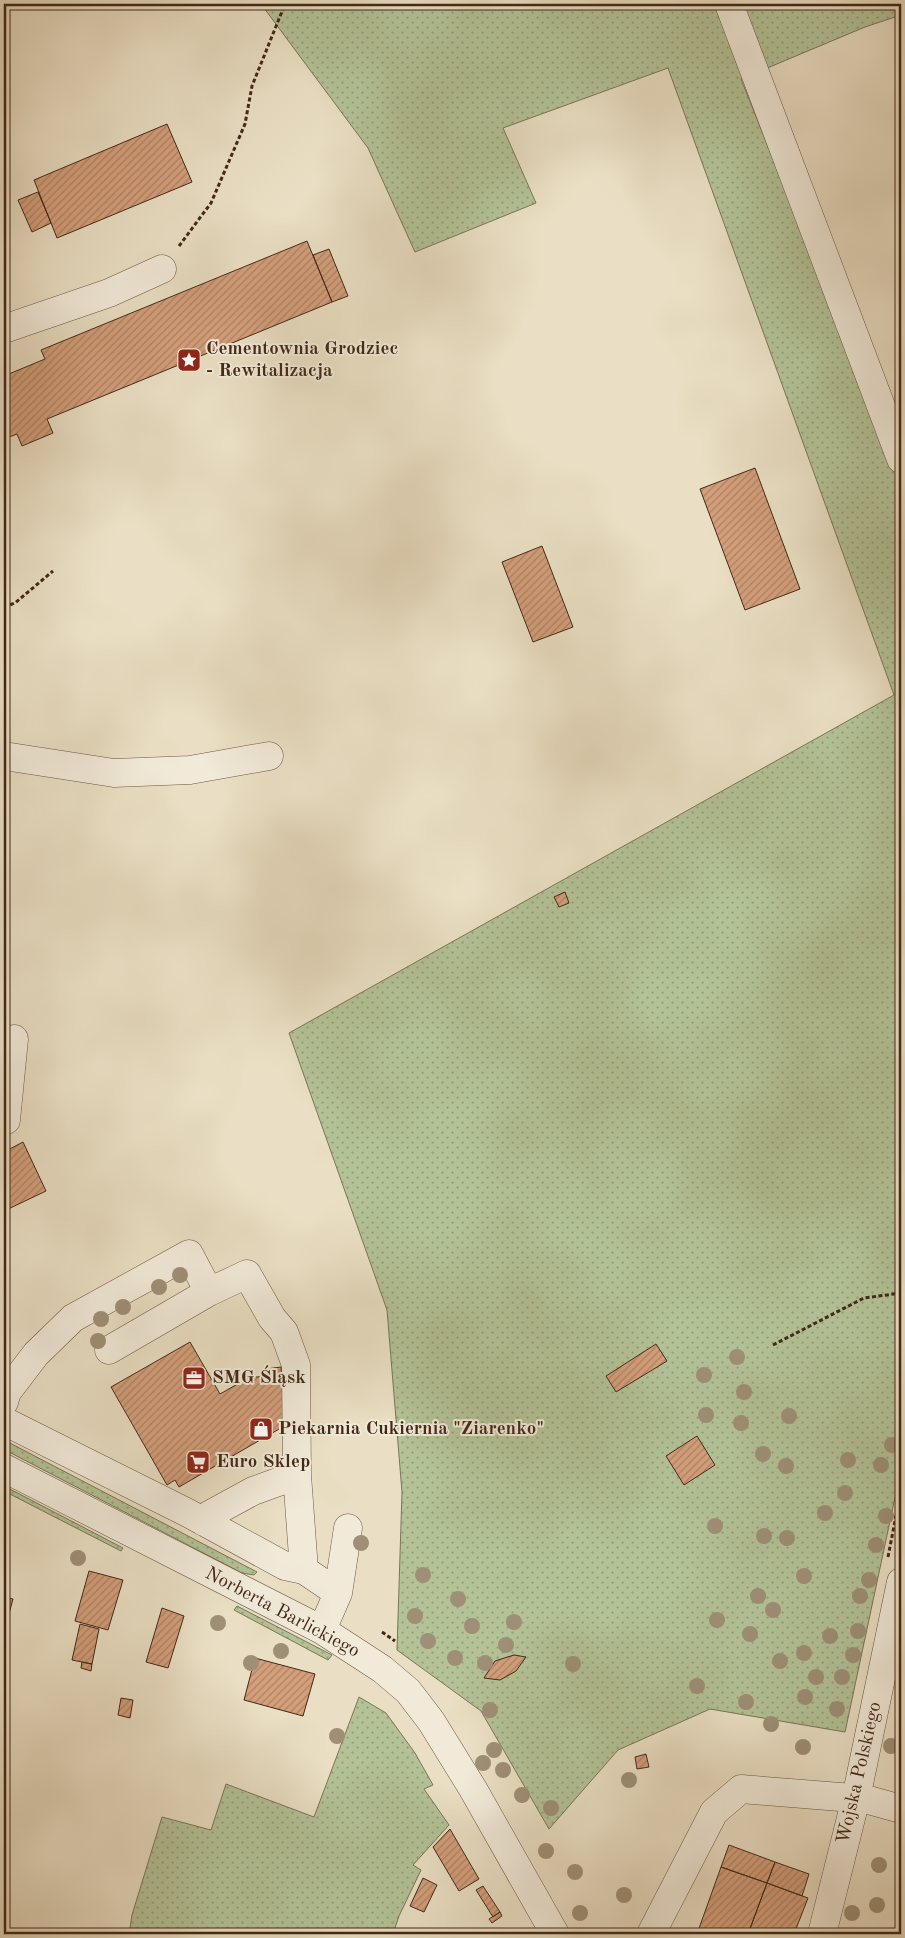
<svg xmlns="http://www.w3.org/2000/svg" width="905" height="1938" font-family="'Old Standard TT',serif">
  <defs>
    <pattern id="grass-dots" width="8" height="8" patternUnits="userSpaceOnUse" patternTransform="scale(1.25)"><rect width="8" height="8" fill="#b3c297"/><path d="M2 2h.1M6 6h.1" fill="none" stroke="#939e7a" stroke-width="1.8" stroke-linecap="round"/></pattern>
    <pattern id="building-hatch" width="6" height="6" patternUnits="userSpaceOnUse" patternTransform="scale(1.25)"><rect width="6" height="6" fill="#d49f7b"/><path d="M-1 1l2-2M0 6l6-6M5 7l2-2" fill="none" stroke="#ae8264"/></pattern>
  </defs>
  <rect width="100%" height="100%" fill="#eadfc4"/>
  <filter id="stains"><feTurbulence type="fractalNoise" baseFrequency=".004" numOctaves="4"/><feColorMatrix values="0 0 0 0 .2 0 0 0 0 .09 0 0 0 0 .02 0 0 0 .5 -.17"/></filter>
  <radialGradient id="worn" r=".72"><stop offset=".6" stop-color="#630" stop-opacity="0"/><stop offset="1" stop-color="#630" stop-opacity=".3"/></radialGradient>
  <!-- grass -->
  <path fill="url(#grass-dots)" stroke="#7b7557" d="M261 4H901V15L865 27 741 79 901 480V1449L896 1493 845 1732 710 1709 618 1750 549 1829 481 1711 397 1650 402 1492 387 1310 289 1033 894 695 668 68 503 128 536 203 415 252 368 148Z
    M4 1440 257 1572 254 1575 242 1573 9 1452 4 1447Z
    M4 1486 123 1548 121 1551 4 1491Z
    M237 1606 332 1655 328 1660 234 1610Z
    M359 1697 386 1713 415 1753 433 1785 424 1789 449 1825 413 1865 421 1870 399 1916 393 1934H129L132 1915 162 1817 211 1830 226 1784 314 1817Z"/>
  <!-- building -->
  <path fill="url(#building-hatch)" stroke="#432817" d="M167 124 192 182 57 238 34 180Z
    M38 192 51 223 32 232 18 200Z
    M307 241 332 302 47 419 53 433 22 446 17 434 4 439V376L45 359 41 350Z
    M329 249 348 296 332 302 313 255Z
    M755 468 800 589 745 610 700 489Z
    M542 546 573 627 533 642 502 562Z
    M565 892 569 903 559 907 554 897Z
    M23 1142 46 1191 4 1211V1152Z
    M190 1342 220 1394 248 1378 266 1376V1369L281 1367 286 1425 179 1487 175 1480 167 1485 111 1387Z
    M656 1344 667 1361 616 1392 606 1376Z
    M697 1436 715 1465 684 1485 666 1456Z
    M89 1571 123 1580 108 1630 75 1621Z
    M4 1597 13 1599 4 1632Z
    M162 1608 184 1616 168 1668 146 1662Z
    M80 1624 99 1629 92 1664 72 1660Z
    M514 1655 526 1657 516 1671 500 1680 484 1678 495 1661Z
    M255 1658 315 1674 303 1716 244 1700Z
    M82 1662 92 1664 91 1671 81 1668Z
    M121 1698 133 1700 130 1718 118 1715Z
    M646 1754 649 1767 637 1769 635 1757Z
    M450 1829 479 1879 459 1891 433 1847Z
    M729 1845 775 1862 767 1883 721 1867Z
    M775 1862 809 1874 802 1896 767 1883Z
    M721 1867 767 1883 748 1934H697Z
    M423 1878 437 1885 424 1912 410 1906Z
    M767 1883 808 1898 794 1934H748Z
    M483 1886 500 1912 493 1917 476 1890Z
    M500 1912 502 1916 492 1923 489 1919Z"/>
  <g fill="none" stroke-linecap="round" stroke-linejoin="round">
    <!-- minor casing -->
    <g stroke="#6d5642" stroke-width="29">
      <path id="minor" d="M729 4 901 459
        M4 329 109 293 162 269
        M4 756 114 773 190 770 269 756
        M4 1121 6 1120 14 1039
        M109 1350 209 1292 247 1274 272 1318 284 1332 296 1365 297 1475 304 1570 338 1593
        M4 1402 7 1392 36 1354 73 1318 189 1254 209 1292
        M4 1421 188 1513 285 1566 304 1570
        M4 1468 322 1630 382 1669 408 1691 431 1721 473 1789 555 1934
        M204 1522 209 1515 253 1491 297 1475
        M322 1630 338 1593 348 1528
        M651 1934 714 1812 741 1789 865 1799 901 1809
        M822 1934 856 1798 901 1582"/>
    </g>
    <!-- path -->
    <path stroke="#432817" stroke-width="3" stroke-dasharray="4 2.5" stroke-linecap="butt" d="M179 246 211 203 245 124 252 86 285 4
      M4 607 15 603 53 571
      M773 1345 864 1298 901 1293
      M888 1557 901 1490
      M382 1632 395 1641"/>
    <!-- minor -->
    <use href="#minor" stroke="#f1ead9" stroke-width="28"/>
  </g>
  <!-- trees -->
  <g fill="#9e8f76">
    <circle cx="180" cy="1275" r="8"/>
    <circle cx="159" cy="1287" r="8"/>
    <circle cx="123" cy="1307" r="8"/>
    <circle cx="101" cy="1319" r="8"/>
    <circle cx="98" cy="1341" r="8"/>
    <circle cx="737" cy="1357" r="8"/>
    <circle cx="704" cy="1375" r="8"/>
    <circle cx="744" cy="1392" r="8"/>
    <circle cx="706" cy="1415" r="8"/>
    <circle cx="789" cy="1416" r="8"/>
    <circle cx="741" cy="1423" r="8"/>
    <circle cx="892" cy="1445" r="8"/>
    <circle cx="763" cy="1454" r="8"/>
    <circle cx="848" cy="1460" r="8"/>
    <circle cx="881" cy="1465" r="8"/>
    <circle cx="786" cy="1466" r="8"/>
    <circle cx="845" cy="1493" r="8"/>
    <circle cx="825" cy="1513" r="8"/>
    <circle cx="886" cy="1516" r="8"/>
    <circle cx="715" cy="1526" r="8"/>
    <circle cx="764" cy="1536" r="8"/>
    <circle cx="787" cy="1538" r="8"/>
    <circle cx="361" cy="1543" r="8"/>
    <circle cx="876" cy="1545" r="8"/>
    <circle cx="78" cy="1558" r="8"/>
    <circle cx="423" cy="1575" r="8"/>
    <circle cx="804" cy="1576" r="8"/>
    <circle cx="869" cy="1580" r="8"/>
    <circle cx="758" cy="1596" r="8"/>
    <circle cx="860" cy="1596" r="8"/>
    <circle cx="458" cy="1599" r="8"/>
    <circle cx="773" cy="1610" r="8"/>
    <circle cx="415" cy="1616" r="8"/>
    <circle cx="717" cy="1620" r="8"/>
    <circle cx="514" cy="1622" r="8"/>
    <circle cx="218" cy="1623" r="8"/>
    <circle cx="472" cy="1626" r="8"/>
    <circle cx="858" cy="1631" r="8"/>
    <circle cx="750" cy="1634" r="8"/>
    <circle cx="830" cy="1636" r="8"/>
    <circle cx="428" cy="1641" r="8"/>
    <circle cx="506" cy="1645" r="8"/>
    <circle cx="281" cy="1651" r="8"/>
    <circle cx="804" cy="1653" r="8"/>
    <circle cx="853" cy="1655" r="8"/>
    <circle cx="455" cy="1658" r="8"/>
    <circle cx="780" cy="1661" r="8"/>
    <circle cx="251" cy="1663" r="8"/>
    <circle cx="485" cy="1663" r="8"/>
    <circle cx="573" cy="1664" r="8"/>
    <circle cx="816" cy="1677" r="8"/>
    <circle cx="842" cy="1677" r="8"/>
    <circle cx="697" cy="1686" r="8"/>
    <circle cx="805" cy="1697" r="8"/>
    <circle cx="746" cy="1702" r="8"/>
    <circle cx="837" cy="1709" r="8"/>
    <circle cx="490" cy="1710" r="8"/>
    <circle cx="771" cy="1724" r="8"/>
    <circle cx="337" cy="1736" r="8"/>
    <circle cx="891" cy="1746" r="8"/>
    <circle cx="803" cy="1747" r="8"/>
    <circle cx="494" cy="1750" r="8"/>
    <circle cx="483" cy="1763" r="8"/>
    <circle cx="503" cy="1770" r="8"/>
    <circle cx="629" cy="1780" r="8"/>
    <circle cx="522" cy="1795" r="8"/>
    <circle cx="551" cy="1808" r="8"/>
    <circle cx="546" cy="1851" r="8"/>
    <circle cx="879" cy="1865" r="8"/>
    <circle cx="575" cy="1872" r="8"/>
    <circle cx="624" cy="1895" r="8"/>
    <circle cx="877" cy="1905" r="8"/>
    <circle cx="580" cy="1913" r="8"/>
    <circle cx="852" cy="1913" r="8"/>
  </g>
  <!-- icons -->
  <defs>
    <g id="sight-square" transform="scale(1.25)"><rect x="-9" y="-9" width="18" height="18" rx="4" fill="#8f2418" stroke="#f1ead9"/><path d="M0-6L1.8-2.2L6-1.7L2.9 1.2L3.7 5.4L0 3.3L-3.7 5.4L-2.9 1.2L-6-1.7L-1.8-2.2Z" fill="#fff"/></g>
    <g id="office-square" transform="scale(1.25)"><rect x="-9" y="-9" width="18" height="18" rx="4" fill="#8f2418" stroke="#f1ead9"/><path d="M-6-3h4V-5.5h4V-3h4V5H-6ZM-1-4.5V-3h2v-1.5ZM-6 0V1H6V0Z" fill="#fff"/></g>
    <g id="shop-square" transform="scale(1.25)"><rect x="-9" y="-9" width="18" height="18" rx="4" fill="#8f2418" stroke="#f1ead9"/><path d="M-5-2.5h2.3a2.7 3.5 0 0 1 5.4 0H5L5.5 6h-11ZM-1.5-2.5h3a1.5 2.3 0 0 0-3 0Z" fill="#fff"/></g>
    <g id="supermarket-square" transform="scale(1.25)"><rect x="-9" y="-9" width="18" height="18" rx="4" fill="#8f2418" stroke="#f1ead9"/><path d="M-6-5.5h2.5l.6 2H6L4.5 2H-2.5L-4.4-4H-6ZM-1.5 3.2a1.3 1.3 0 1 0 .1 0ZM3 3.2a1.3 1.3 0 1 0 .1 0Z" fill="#fff"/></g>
  </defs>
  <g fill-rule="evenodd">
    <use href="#sight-square" x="189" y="360"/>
    <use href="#office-square" x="194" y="1378"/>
    <use href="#shop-square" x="261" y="1429"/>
    <use href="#supermarket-square" x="198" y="1462"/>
  </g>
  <g text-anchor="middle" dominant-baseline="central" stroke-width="4" stroke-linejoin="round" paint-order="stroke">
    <!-- poi labels -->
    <g font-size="19" font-weight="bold" fill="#432817" stroke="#f1ead9" text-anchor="start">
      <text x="206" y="349">Cementownia Grodziec<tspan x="206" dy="22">- Rewitalizacja</tspan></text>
      <text x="212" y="1378">SMG Śląsk</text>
      <text x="278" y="1429">Piekarnia Cukiernia "Ziarenko"</text>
      <text x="216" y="1462">Euro Sklep</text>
    </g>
    <!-- street labels -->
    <g font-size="19" fill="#432817" stroke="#f1ead9">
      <text transform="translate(282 1613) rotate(28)">Norberta Barlickiego</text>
      <text transform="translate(860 1773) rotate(-77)">Wojska Polskiego</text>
    </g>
  </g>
  <!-- margin -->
  <rect width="905" height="1938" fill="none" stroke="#eadfc4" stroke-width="20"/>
  <rect x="5" y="5" width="895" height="1928" fill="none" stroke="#432817" stroke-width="2.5"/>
  <rect x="10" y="10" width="885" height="1918" fill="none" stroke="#432817"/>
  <rect width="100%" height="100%" filter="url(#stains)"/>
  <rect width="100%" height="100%" fill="url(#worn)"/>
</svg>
